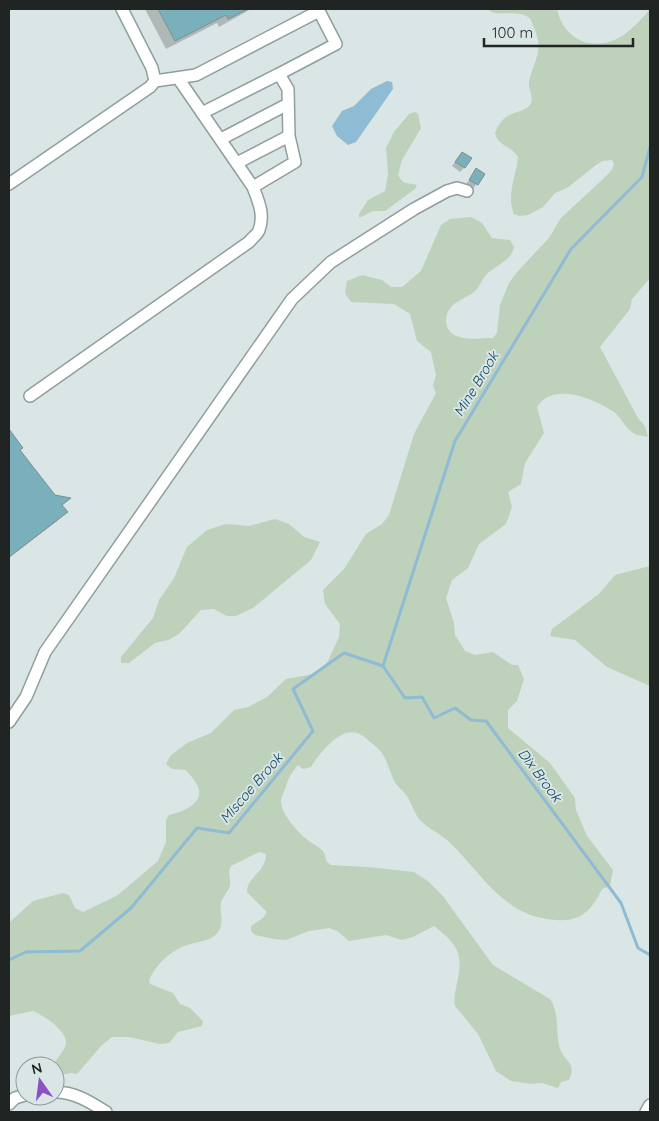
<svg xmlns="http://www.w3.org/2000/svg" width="659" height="1121" font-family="Quicksand,sans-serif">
  <rect width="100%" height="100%" fill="#d9e6e5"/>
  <!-- green -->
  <path fill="#bed1ba" d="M488 9H557C564 42 597 54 625 34 634 27 643 18 650 9V278L632 299 630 309 600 347 638 418 645 426 648 437C643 436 636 435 633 433 625 428 621 417 614 412 595 399 553 381 537 407L544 433 525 463 521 484 508 492 512 507 506 524 479 544 468 568 452 580 446 598 454 623 455 635 465 651 475 655 493 652 512 665H518L524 679 517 701 508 710V728L550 763 575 798 576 810 587 836 613 870 610 886 602 889C592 910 581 922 556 920 502 917 482 872 447 840 439 833 429 829 422 822 415 816 412 804 407 796 403 790 395 785 393 778 385 760 387 754 369 741 366 738 361 734 357 733 339 728 319 754 311 767L303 769 298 765C291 773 288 779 285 789 284 792 282 796 281 800 280 813 299 834 309 841 317 847 326 849 326 861L331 865 368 867 414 872 428 881 442 895 493 965 550 999C560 1014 555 1032 560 1049 565 1063 577 1062 569 1080L561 1082 558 1088 542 1083 531 1084 511 1081 496 1071 478 1034 455 1006C453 998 456 990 457 983 464 953 457 944 434 926L413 937 402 940 386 935 349 941 337 931 329 928 309 931 286 940 274 939 255 935 251 931V926L263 918 267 912 247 892C247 876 266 873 266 854L259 852 231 866C227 873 231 878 230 885 229 891 223 896 221 902 219 913 225 922 218 932 211 942 198 941 187 945 170 951 155 965 149 981L150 984 173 993 180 1004 190 1008 203 1021 202 1026 178 1032 169 1043 160 1044 129 1037H112L102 1045 77 1074 71 1073 55 1076C55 1073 54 1066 54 1065 56 1058 64 1052 66 1044 68 1031 43 1015 33 1011L9 1016V923L33 901 63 893 69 895 75 908 83 912 118 895 158 861 166 842V820L169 815C181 812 205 804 198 787 196 781 190 775 186 770L172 769 166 764 170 756 187 743 211 733 234 710 248 707 267 697 286 679 314 674 327 663 339 637 340 624 325 604 323 590 344 569 366 534 382 524 389 515 414 434 436 393 433 386 436 375 431 352 417 341 410 314 394 304 351 302 345 293 347 281 362 275 382 280 391 287H402L421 271 441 225 450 219 471 217 482 223 492 238 510 240 514 247C511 261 498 264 488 273 483 277 481 284 477 289 471 296 459 299 452 306 448 310 446 315 446 320 447 344 477 338 493 338L497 333 500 305 509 283 518 271 549 238 561 218 602 180 612 170 614 164 612 160 603 161 596 165 567 188 555 193 543 207 528 215 519 216 514 214C506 195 516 177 518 157 512 146 497 146 495 133 497 127 501 121 506 117 513 112 524 112 530 105 535 98 528 90 529 82 533 62 544 52 535 30 533 26 532 19 528 17 516 9 494 18 488 9Z
    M415 112 418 114 421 128 402 160 398 175C404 186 407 182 417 185L415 189 385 211H373L359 218V214L368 200 385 191 388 175 386 148 394 132 409 114Z
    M275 519 289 524 304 537 320 542 311 560 253 608 236 616H227L214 609 201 610 179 634 168 640 155 643 129 663H121V657L153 618 159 600 174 578 187 547 207 530 226 524 249 526Z
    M650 566V686L607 667 575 640 550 636 552 629 599 594 615 575Z"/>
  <!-- water -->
  <path fill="#8fbbd4" d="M387 81 392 82 393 89 356 142 348 145 337 136 332 126 342 111 354 106 371 89Z"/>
  <!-- shadow -->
  <path fill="#0003" d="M145 9H251L219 27 217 23 166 49Z
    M458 158 464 168 460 172 452 166Z
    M477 170 483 174 473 189 466 184Z
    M9 431 21 448 19 451 54 496 68 499 61 506 66 512 57 521 9 558Z"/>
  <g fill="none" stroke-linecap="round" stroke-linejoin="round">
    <!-- stream -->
    <path stroke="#8fbbd4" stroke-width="3" d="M383 666 455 441 571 249 642 177 650 147
      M383 666 405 698 422 697 434 718 455 708 471 720 486 721 621 903 638 948 650 955
      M9 960 26 952 80 951 131 908 197 828 229 833 313 731 293 689 344 653 383 666"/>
  </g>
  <!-- building -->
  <path fill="#79b0bb" stroke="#818e90" d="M158 9H248L228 19 226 15 175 41Z
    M462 152 472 158 465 168 455 162Z
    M476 168 485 174 478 185 469 180Z
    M9 429 23 448 20 450 55 495 71 498 62 505 68 512 9 557Z"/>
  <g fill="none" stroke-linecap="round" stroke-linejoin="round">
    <!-- minor casing -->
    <g stroke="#919e9c" stroke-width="14">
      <path id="minor" d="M155 81 196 75 319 11 336 44 279 74 288 89 289 136 295 162 253 187 178 78
        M202 113 279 74
        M221 139 288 104
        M237 163 289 136
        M9 184 150 87 155 81 152 68 122 9
        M30 396 249 242C252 238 258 234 259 230 265 215 258 200 253 187
        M9 722 26 697 45 652 292 299 331 262 414 209 447 191 457 188 467 191
        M55 1092C75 1092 90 1102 106 1112
        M9 1104 15 1098 25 1095
        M646 1112 650 1105"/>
    </g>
    <!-- minor -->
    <use href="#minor" stroke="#fff" stroke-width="11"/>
  </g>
  <g text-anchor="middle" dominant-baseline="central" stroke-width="4" stroke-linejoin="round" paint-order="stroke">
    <!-- water labels -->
    <g font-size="14" font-style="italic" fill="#0d4660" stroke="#d9e6e5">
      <text transform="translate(476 384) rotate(-59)">Mine Brook</text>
      <text transform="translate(540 775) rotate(53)">Dix Brook</text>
      <text transform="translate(251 788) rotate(-49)">Miscoe Brook</text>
    </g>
  </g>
  <!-- border -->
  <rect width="659" height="1121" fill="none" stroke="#202524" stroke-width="20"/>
  <!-- north arrow -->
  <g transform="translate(40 1081) rotate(346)"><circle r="24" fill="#d9e6e5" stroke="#8f9998"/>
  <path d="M0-4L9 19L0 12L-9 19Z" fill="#8b4fc6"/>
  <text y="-8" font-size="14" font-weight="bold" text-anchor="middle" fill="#202524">N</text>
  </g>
  <!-- scale -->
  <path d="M484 38v8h149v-8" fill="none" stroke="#202524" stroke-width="2.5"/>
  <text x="492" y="38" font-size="15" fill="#202524" stroke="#d9e6e5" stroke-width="4" paint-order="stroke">100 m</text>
</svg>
